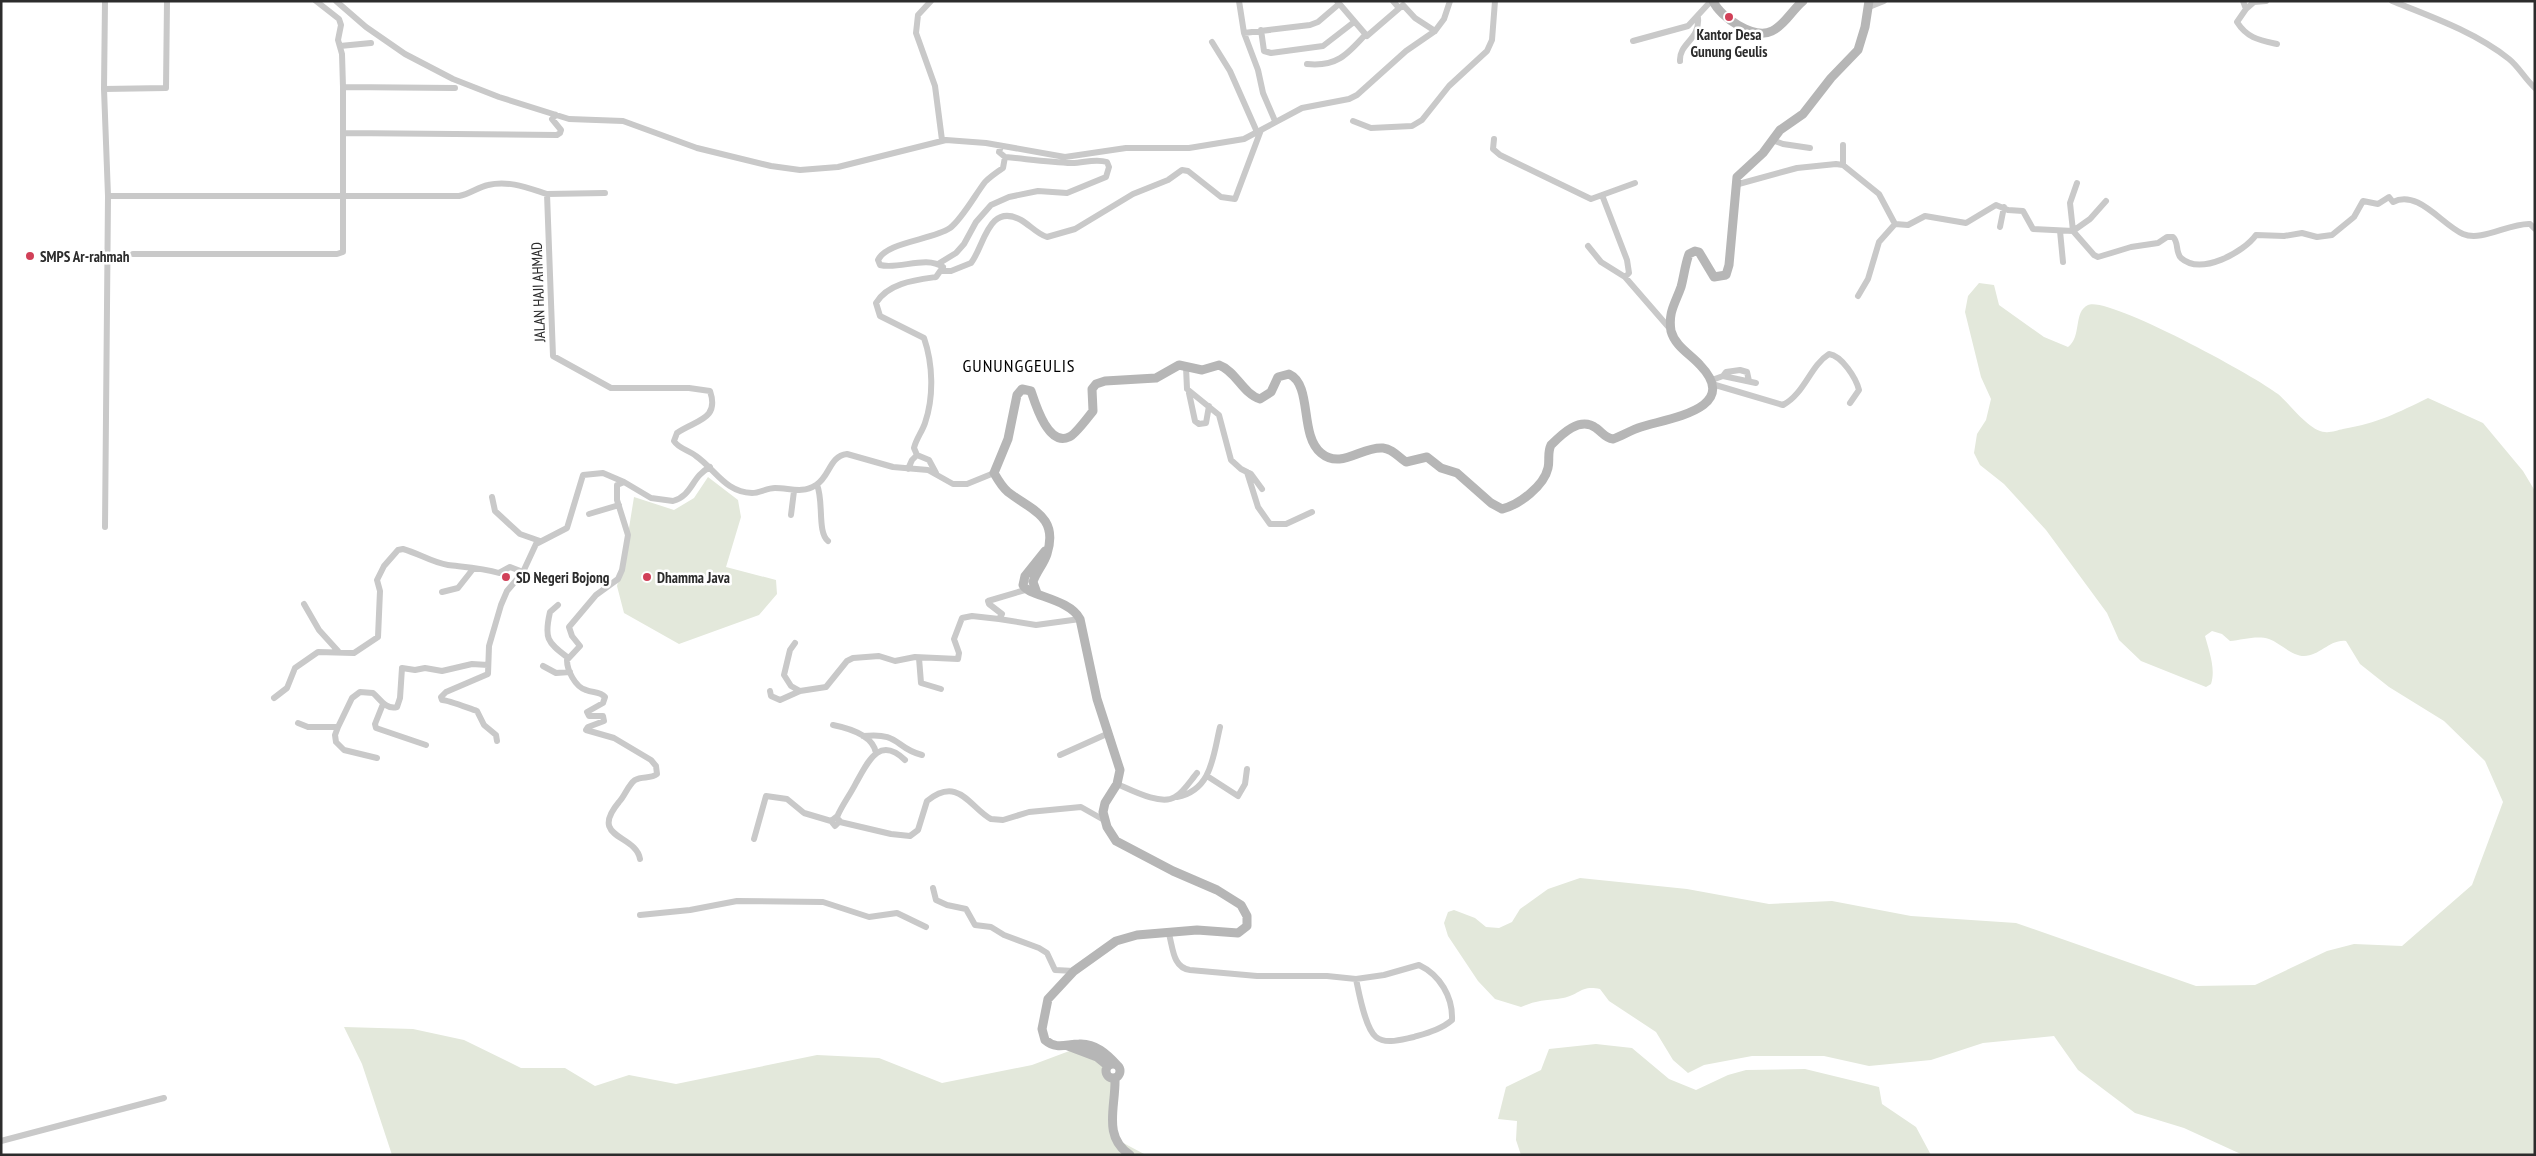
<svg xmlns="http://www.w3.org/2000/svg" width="2536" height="1156" font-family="'PT Sans Narrow',sans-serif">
  <rect width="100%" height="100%" fill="#fff"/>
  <!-- green -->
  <path fill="#e3e8db" d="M1979 283 1994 285 1999 305 2044 337 2068 347C2082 337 2073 312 2088 305 2107 295 2257 377 2278 394 2290 404 2309 431 2325 432 2330 433 2338 430 2343 429 2378 423 2397 413 2428 398L2483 423 2523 471 2535 491V1155H2243L2184 1128 2135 1113 2078 1070 2054 1036 1983 1043 1931 1060 1869 1066 1824 1056H1752L1704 1065 1688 1073 1673 1060 1656 1032 1609 1001 1600 989C1580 985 1580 995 1563 998 1545 1001 1540 999 1521 1007L1495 999 1478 981 1448 936 1444 923 1448 912 1454 910 1475 918 1486 927 1499 928 1512 922 1520 909 1548 889 1580 878 1687 889 1769 904 1832 901 1911 916 2016 923 2196 986 2255 985 2327 951 2354 944 2402 946 2472 885 2503 802 2485 761 2444 721 2389 687 2360 664 2346 641C2330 639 2320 656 2304 656 2292 656 2280 643 2269 639 2257 635 2242 640 2230 641L2222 634 2212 631 2205 636C2209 651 2216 669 2211 684L2206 687 2141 661 2119 640 2107 613 2046 530 2004 484 1980 465 1974 453 1977 434 1986 420 1991 399 1981 377 1965 312 1968 296Z
    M708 477 738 500 741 517 726 567 776 580 777 594 759 615 679 644 624 613 617 586 625 553 634 497 674 510 694 498Z
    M344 1027 413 1029 464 1040 521 1068H565L595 1086 629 1075 676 1084 817 1055 879 1058 942 1083 1032 1065 1080 1047 1099 1053 1111 1081 1112 1137 1146 1155H392L362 1064Z
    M1596 1044 1632 1048 1669 1079 1696 1090 1728 1075 1746 1070 1805 1069 1879 1087 1882 1104 1916 1127 1931 1155H1521L1516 1140 1517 1121 1498 1119 1506 1087 1541 1070 1549 1049Z"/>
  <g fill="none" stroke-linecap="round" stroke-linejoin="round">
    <!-- street -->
    <path stroke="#c9c9c9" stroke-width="6" d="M336 1 366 27 405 54 453 79 499 97 569 119 623 121 697 148 771 166 800 170 838 167 946 140 986 143 1065 157 1126 148H1189L1244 139 1302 108 1349 99 1357 95 1406 51 1435 31 1444 19 1450 1
      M931 1 918 15 916 33 935 86 942 140
      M1239 1 1244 33 1258 70 1263 93 1275 121
      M1337 1 1367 36 1403 5 1415 18 1435 31
      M1393 1 1399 8
      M2243 1 2246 9 2237 22C2247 38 2259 40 2277 44
      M2392 1C2432 17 2475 32 2509 59 2519 67 2525 79 2535 88
      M1869 7 1884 1
      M2246 9 2254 2 2266 1
      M1261 30 1264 51 1271 53 1323 46 1354 22
      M1244 33 1310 25 1318 22 1339 4
      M1633 41 1688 26 1711 1
      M1212 42 1230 71 1257 132
      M340 46 371 43
      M1680 61C1679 43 1700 40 1698 18
      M1307 64C1336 67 1347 55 1365 35
      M343 87 455 88
      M104 89 166 88 167 1
      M1353 121 1371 128 1412 126 1422 120 1449 86 1487 51 1492 40 1495 1
      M344 133 557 135 560 133 561 130 552 119 556 115
      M1494 139 1493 149 1500 155 1591 199 1602 195
      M1772 140 1783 144 1810 148
      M1843 165V145
      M2077 183 2070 203 2073 231 2090 219 2106 201
      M1735 185 1797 168 1836 164 1843 165 1879 194 1895 224 1908 225 1925 216 1966 223 1996 205 2008 210 2023 211 2033 229 2073 231 2094 255 2098 257 2131 247 2158 243 2167 237H2173C2179 242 2175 252 2181 258 2201 276 2244 252 2256 235L2284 236 2302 233 2317 237 2332 235 2354 217 2363 201 2378 204 2389 197 2393 202C2418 189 2442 225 2463 234 2482 242 2509 223 2530 224L2535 229
      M605 193 547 194 553 356 611 388H689L710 391C720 420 695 420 677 433L674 441C679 449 689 450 696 456 716 470 725 492 752 493 760 493 767 488 775 488 790 488 802 494 816 485 830 477 829 456 847 454L893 467 928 470 953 484H967L994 473
      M108 196H459C470 194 478 187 488 185 509 180 528 188 547 194
      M2000 227 2004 207
      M2060 231 2063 262
      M1588 246 1601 262 1625 277 1671 330
      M133 254H337L343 252V87L342 54 338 40 341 25 339 19 316 1
      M938 264 956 253 964 244 976 222 991 205 1009 197 1038 191 1067 193 1106 177 1109 167 1107 162C1095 158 1084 163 1072 163 1049 162 1027 159 1005 157L999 152 1001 146
      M942 271H951L971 263C984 247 988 202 1021 220 1030 225 1037 234 1047 237L1075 229 1133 194 1168 180 1182 170 1188 171 1221 197 1235 199 1261 130
      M1625 277 1629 273 1627 260 1602 195 1635 183
      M1858 296 1868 279 1879 242 1895 224
      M1186 367 1187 389 1219 415 1231 460 1241 469 1251 474 1262 489
      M1723 376 1726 372 1740 370 1747 372 1749 381
      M1712 380 1723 376 1756 383
      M1712 384 1783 405C1805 393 1810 366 1829 354 1842 356 1856 378 1859 390L1850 403
      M1189 393 1195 421 1199 424 1206 423 1209 406
      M917 455 914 448C916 439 922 432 925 423 934 397 933 364 924 338L880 316 876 303C888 283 915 280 936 277L943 267C926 255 899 270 880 265L878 260C886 242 932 240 950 228 962 219 975 195 985 182 990 177 997 172 1003 168L1005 157
      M908 469 912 460 917 455 929 460 936 473
      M1247 472 1258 507 1270 524H1286L1312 512
      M817 485C824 501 817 532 828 541
      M492 497 495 511 520 534 540 541
      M589 514 619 505
      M791 515 794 491
      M105 527 108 196 104 89 105 1
      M442 592 458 588 473 569
      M304 604 319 630 338 651
      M558 605 550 612C544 638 547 642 567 657
      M999 619 1036 625 1080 619
      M795 643 790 650 784 675 791 686 800 691
      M919 658 921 683 941 689
      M543 666 556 673 570 672
      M770 691 771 696 780 700 800 691 826 687 847 661 853 658 879 656 895 661 915 657 958 659 959 653 954 639 962 618 972 616 999 619 1002 614 989 604 988 601 1025 590
      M274 698 287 688 295 668 318 652 354 653 378 637 380 591 377 580 384 566 398 550 403 549C418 553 433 563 448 565 465 567 483 568 499 573L510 567 523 572 536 544 567 528 583 475 603 473 624 482
      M383 704 375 724 376 728 426 745
      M298 723 308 727H338L352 698 360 692 373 693C380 699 386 710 397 707L400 698 402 668 415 670 425 668 442 671 472 664 488 665
      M833 725C848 728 873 735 876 753
      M338 727 335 735 336 742 344 750 377 758
      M863 736C901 732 894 748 922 755
      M497 741 496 735 484 725 477 711C468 708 448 700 442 700L441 697 446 692 488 674 489 646 501 605 507 591 523 572
      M1060 755 1109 733
      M1207 776 1238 796 1245 784 1247 769
      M1117 784C1131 790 1161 806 1175 797 1183 793 1191 780 1197 773
      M1177 797C1212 790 1213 756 1220 727
      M837 817C842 805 850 795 856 783 868 762 879 735 905 760
      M840 822 891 834 910 836 918 830 927 801C959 775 970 808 991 819L1003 820 1029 812 1081 807 1104 820
      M754 839 766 796 787 799 804 813 831 821 835 826 840 821 836 817 831 821
      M640 859C636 834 588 839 619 802 625 796 628 785 635 780 642 776 651 779 657 774L656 766 651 760 614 738 586 730 588 727 604 721 603 716H589L587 712 603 703 605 697C600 691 593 693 586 690 575 687 567 670 567 660L580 646 572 636 569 627 596 595 618 579 622 570 628 535 617 500V485L624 482 651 498 673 501C693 495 691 477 710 467
      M933 888 936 900 947 905 966 909 975 925 991 927 1004 935 1039 948 1047 953 1055 970 1074 971
      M640 915 690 910 737 901 823 902 869 917 897 913 926 927
      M1169 934C1173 948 1173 968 1190 970L1257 976H1327L1356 979 1384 975 1419 965C1440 975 1453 997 1452 1020 1442 1029 1427 1033 1414 1037 1403 1039 1386 1045 1376 1037 1365 1028 1359 993 1356 979
      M1 1141 164 1098"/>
    <!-- secondary -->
    <path stroke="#b6b6b6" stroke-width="9" d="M1713 1C1720 17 1754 40 1772 31 1785 25 1792 10 1803 1
      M1045 551 1025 576 1023 585C1027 596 1069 598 1080 619L1097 699 1120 770 1117 784 1105 803 1103 812 1107 827 1116 841 1173 871 1217 890 1241 905 1247 916V926L1238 933 1197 930 1137 935 1116 941 1074 971 1048 999 1042 1029 1045 1040C1057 1050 1066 1044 1079 1044 1095 1043 1107 1054 1117 1065
      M1037 593 1033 582C1036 572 1044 564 1047 554 1059 516 1031 510 1008 492 1002 487 998 480 994 473L1008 439 1017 395 1022 389 1031 391C1035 403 1048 447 1069 437 1075 435 1088 417 1093 411L1092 389 1096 384 1105 381 1156 378 1179 365 1202 370 1219 365C1236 371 1243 394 1260 399L1271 392 1278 377 1289 374C1313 385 1299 435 1321 453 1341 470 1362 446 1383 448 1393 449 1398 457 1406 462L1427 457 1441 468 1457 473 1491 503 1502 509C1519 505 1544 486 1548 468 1550 460 1547 453 1551 445 1562 434 1580 416 1596 428 1603 433 1605 438 1613 439 1622 436 1631 430 1641 427 1669 418 1742 409 1700 365 1690 354 1675 346 1671 331 1668 312 1675 304 1681 287 1684 276 1685 265 1689 254L1695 251 1699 252 1714 277 1726 275 1729 265 1737 177 1763 153 1780 130 1803 114 1831 78 1858 50 1865 27 1869 1
      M1068 1046 1097 1057 1108 1066
      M1106 1071a7 7 0 1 1 14 0a7 7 0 1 1-14 0Z
      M1115 1078C1116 1107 1102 1136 1130 1155"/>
  </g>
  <!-- markers -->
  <g fill="#d14058" stroke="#fff" stroke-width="2">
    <circle cx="1729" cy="17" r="5"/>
    <circle cx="30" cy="256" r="5"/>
    <circle cx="506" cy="577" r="5"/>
    <circle cx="647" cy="577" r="5"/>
  </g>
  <g text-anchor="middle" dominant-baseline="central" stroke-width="5" stroke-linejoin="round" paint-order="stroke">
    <!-- poi labels -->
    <g font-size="15" font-weight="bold" fill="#2c2c2c" stroke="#fff" text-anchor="start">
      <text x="1729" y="34" text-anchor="middle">Kantor Desa<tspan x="1729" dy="17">Gunung Geulis</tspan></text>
      <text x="40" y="256">SMPS Ar-rahmah</text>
      <text x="516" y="577">SD Negeri Bojong</text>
      <text x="657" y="577">Dhamma Java</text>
    </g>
    <!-- street labels -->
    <g font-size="15" fill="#2c2c2c" stroke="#fff">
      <text transform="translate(538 292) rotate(-92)">JALAN HAJI AHMAD</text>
    </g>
    <!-- quarter labels -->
    <g font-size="18" letter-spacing="1" fill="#000" stroke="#fff">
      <text x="1019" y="365">GUNUNGGEULIS</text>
    </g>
  </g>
  <!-- border -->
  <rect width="2536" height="1156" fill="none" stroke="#2c2c2c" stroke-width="5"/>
</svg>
